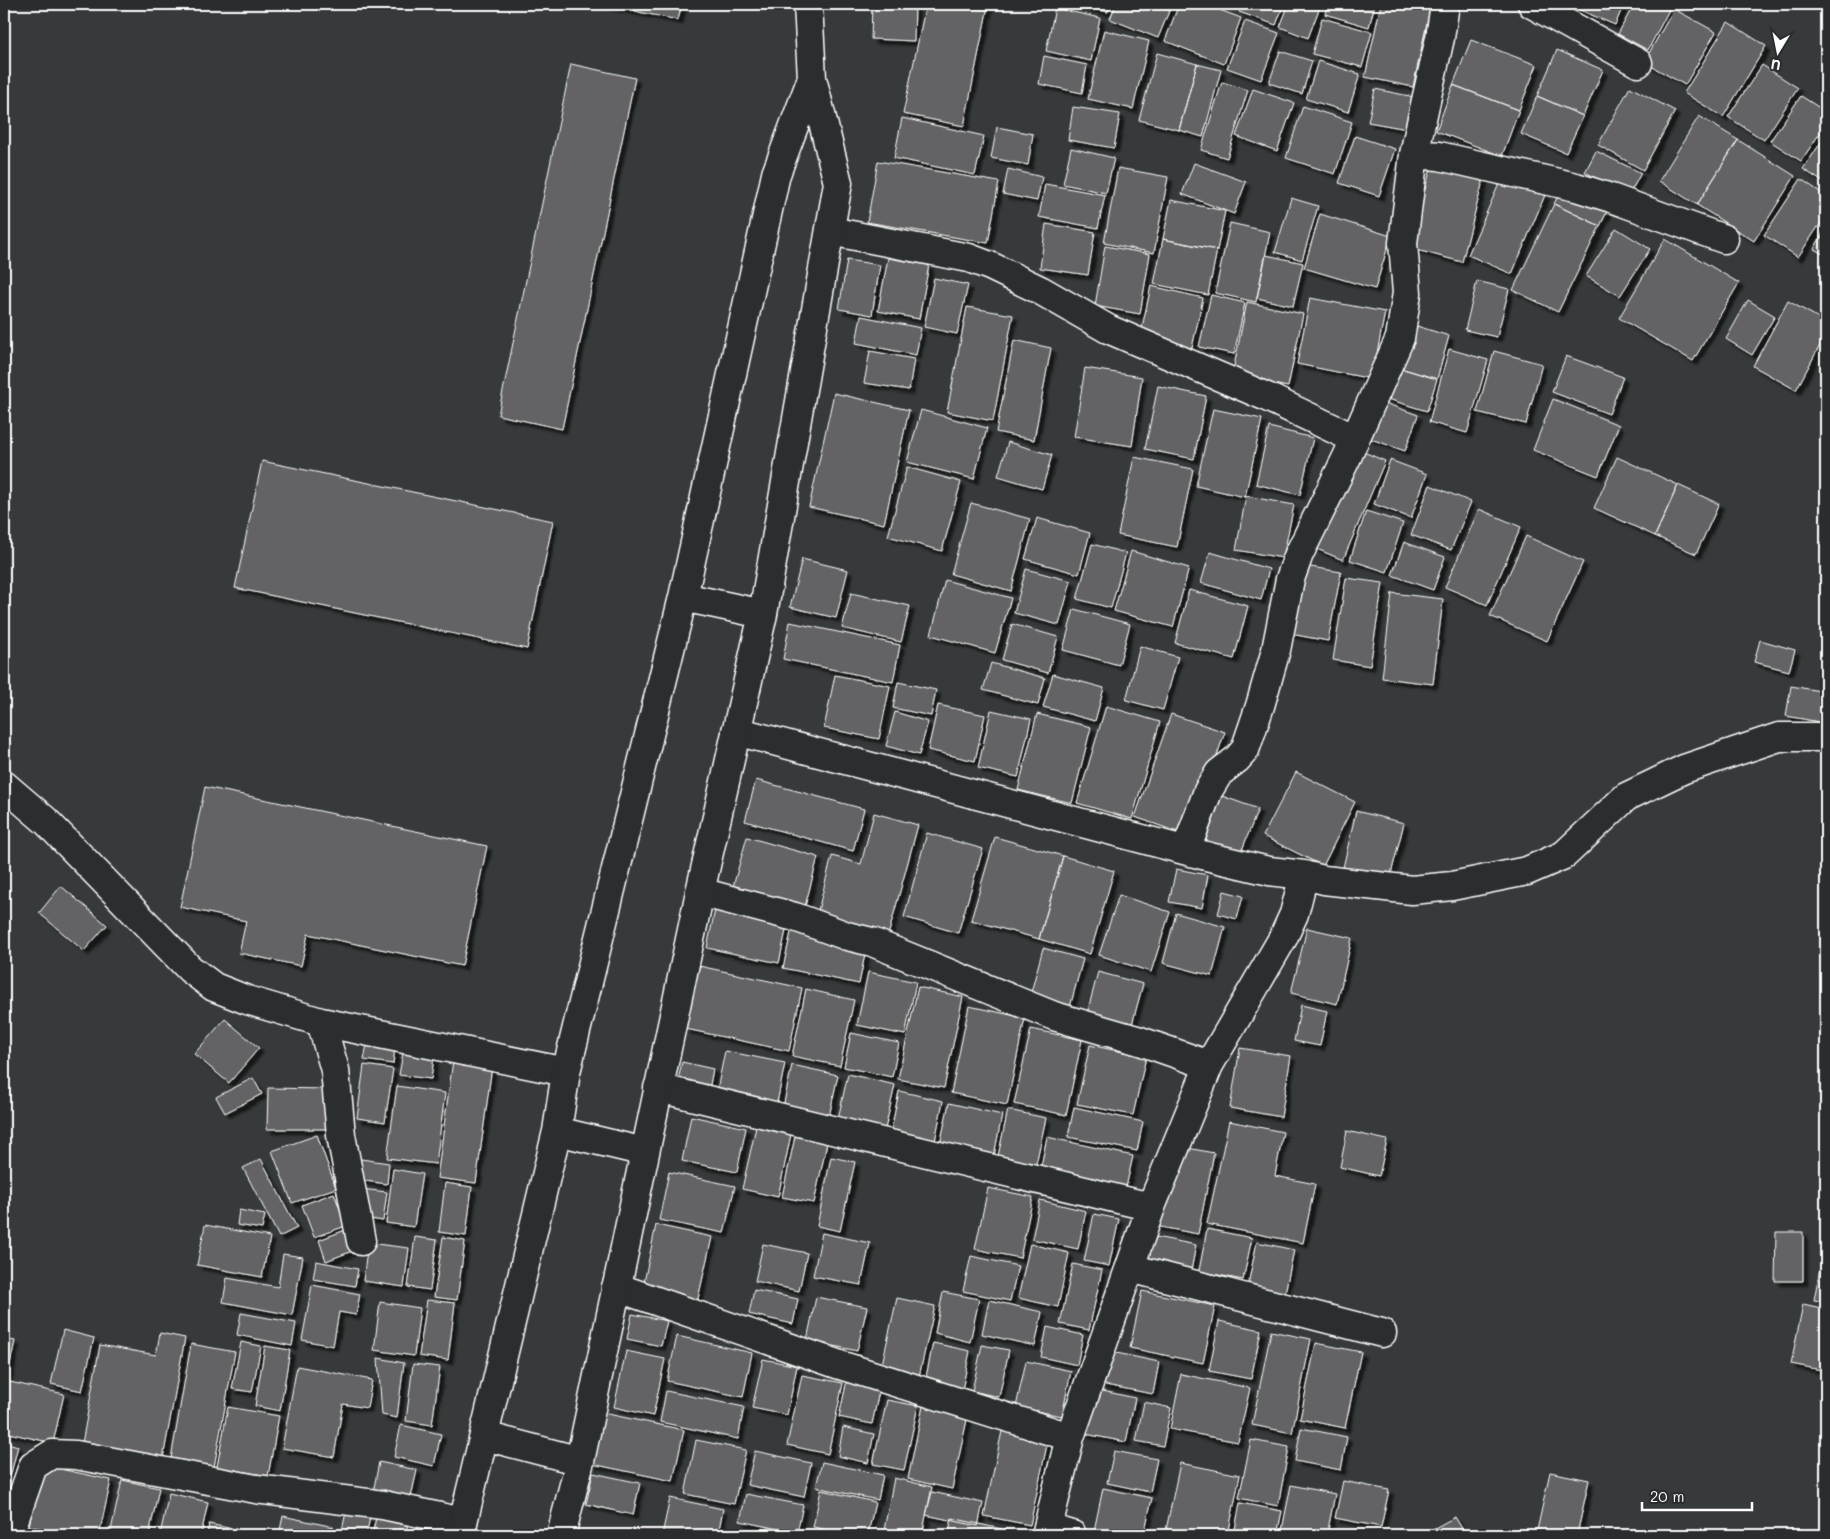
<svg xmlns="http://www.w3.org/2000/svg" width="1830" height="1539" font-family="Mali,sans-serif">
  <defs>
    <filter id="shadow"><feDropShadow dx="4.5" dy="4.5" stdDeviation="1" flood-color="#0009"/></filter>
  </defs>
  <rect width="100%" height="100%" fill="#373a3b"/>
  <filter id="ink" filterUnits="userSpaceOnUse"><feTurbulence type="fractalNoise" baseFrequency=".02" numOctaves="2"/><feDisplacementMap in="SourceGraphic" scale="10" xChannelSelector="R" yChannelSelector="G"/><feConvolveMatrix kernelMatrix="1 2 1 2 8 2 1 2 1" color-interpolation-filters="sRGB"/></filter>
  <g filter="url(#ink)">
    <!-- building -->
    <path fill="#636465" stroke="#fff" filter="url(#shadow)" d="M599 4H682L678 20Z
      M872 4H915L914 41 871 39Z
      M926 4H978L988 6 964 126 903 114Z
      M1073 4H1110L1108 12Z
      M1116 4H1172L1158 38 1110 19Z
      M1179 4H1204L1241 18 1224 64 1165 41Z
      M1242 4H1284L1276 25 1239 12Z
      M1289 4H1321L1308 38 1280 27Z
      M1328 4H1375L1369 27 1325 14Z
      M1381 4H1431L1413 87 1365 77Z
      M1575 4H1624L1615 25 1573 7Z
      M1634 4H1672L1648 50 1618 34Z
      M1055 8 1100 18 1091 61 1046 51Z
      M1674 9 1716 32 1685 85 1644 62Z
      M1322 18 1372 32 1362 67 1312 54Z
      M1245 21 1279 33 1261 80 1227 68Z
      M1728 22 1766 46 1723 117 1684 93Z
      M1104 30 1149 41 1133 109 1088 99Z
      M1471 40 1537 65 1519 110 1453 85Z
      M1557 50 1603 70 1583 116 1537 96Z
      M1280 51 1312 61 1302 94 1269 83Z
      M1157 53 1197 64 1179 130 1139 120Z
      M1044 56 1087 65 1082 93 1039 84Z
      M1318 61 1360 74 1348 112 1306 99Z
      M571 64 635 78 562 429 498 415Z
      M1197 64 1221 70 1203 137 1179 130Z
      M1762 65 1798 88 1764 140 1728 117Z
      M1222 82 1248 90 1227 158 1201 150Z
      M1453 85 1519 110 1502 156 1436 131Z
      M1630 87 1675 111 1643 170 1598 145Z
      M1253 89 1294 103 1277 151 1236 136Z
      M1375 89 1414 97 1407 129 1368 122Z
      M1537 96 1583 116 1566 153 1521 134Z
      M1801 96 1826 112V124L1801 161 1770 141Z
      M1303 106 1352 122 1335 174 1286 158Z
      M1073 107 1120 114 1114 148 1068 140Z
      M1699 116 1738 140 1697 205 1659 181Z
      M902 118 984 136 975 175 894 158Z
      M997 127 1033 134 1028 165 991 158Z
      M1826 135V184L1803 169Z
      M1355 136 1395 149 1379 196 1339 183Z
      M1738 140 1795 176 1754 241 1697 205Z
      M1071 148 1114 158 1106 193 1063 184Z
      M1596 151 1641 173 1629 195 1585 172Z
      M878 161 999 182 988 243 867 222Z
      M1194 163 1246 182 1234 214 1182 194Z
      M1432 164 1484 177 1462 262 1409 248Z
      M1118 168 1168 177 1154 253 1104 243Z
      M1008 169 1042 177 1037 201 1003 194Z
      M1570 171 1616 193 1600 226 1554 204Z
      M1502 177 1545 195 1512 274 1468 255Z
      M1801 179 1826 196V215L1798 257 1764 235Z
      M1045 184 1105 195 1098 228 1039 217Z
      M1291 198 1318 206 1302 260 1275 252Z
      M1171 200 1225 211 1217 250 1163 239Z
      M1554 204 1600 226 1558 312 1513 290Z
      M1320 214 1391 236 1375 289 1304 268Z
      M1230 223 1270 232 1256 302 1215 293Z
      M1046 224 1095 232 1088 275 1040 268Z
      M1616 228 1650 249 1620 296 1586 276Z
      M1826 228V256L1814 249Z
      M1163 239 1217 250 1208 295 1154 284Z
      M1665 239 1739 283 1693 361 1619 318Z
      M1105 246 1150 254 1140 314 1095 306Z
      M1266 255 1303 263 1293 306 1257 298Z
      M888 258 929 265 919 319 878 311Z
      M847 260 880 265 872 315 839 309Z
      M934 278 968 285 957 334 924 327Z
      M1477 281 1509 289 1497 337 1465 330Z
      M1151 286 1203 298 1192 348 1140 337Z
      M1211 295 1245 303 1234 354 1199 347Z
      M1310 298 1385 312 1372 379 1297 364Z
      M1748 300 1775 316 1752 355 1726 339Z
      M1788 301 1826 322V334L1796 390 1753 366Z
      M1247 302 1303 314 1288 387 1232 376Z
      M967 307 1013 315 993 421 947 412Z
      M861 316 921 328 916 355 856 343Z
      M1404 322 1449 336 1437 379 1390 365Z
      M1014 340 1051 348 1034 440 996 432Z
      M1449 349 1488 360 1467 433 1429 422Z
      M870 351 914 359 909 390 864 383Z
      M1494 351 1542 364 1526 424 1477 412Z
      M1566 356 1623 377 1609 414 1552 392Z
      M1390 365 1437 379 1427 411 1381 397Z
      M1085 368 1142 377 1132 446 1074 437Z
      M1158 386 1206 396 1194 459 1145 449Z
      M834 393 909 410 884 524 809 507Z
      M1368 397 1418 415 1405 451 1354 433Z
      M1553 399 1619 425 1598 476 1533 450Z
      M1213 409 1262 419 1245 497 1196 486Z
      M921 410 987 428 974 479 907 462Z
      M1269 427 1313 438 1300 495 1256 484Z
      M1008 442 1052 455 1042 489 998 476Z
      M1347 445 1385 461 1343 560 1305 544Z
      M1134 457 1193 469 1177 547 1118 535Z
      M1617 457 1678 485 1655 536 1594 508Z
      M1390 460 1427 474 1411 518 1374 504Z
      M262 461 553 521 527 649 235 588Z
      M907 467 961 482 942 551 888 536Z
      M1430 485 1471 502 1451 550 1411 535Z
      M1678 485 1719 504 1696 554 1655 536Z
      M1246 496 1294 505 1283 558 1236 550Z
      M971 503 1030 519 1011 591 951 574Z
      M1479 509 1521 527 1487 605 1445 587Z
      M1366 511 1403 523 1387 572 1350 560Z
      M1037 518 1090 533 1079 574 1025 559Z
      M1526 536 1583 562 1547 641 1490 616Z
      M1404 542 1445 557 1433 590 1392 575Z
      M1092 544 1126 553 1111 608 1077 599Z
      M1131 551 1189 568 1173 627 1114 611Z
      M1210 552 1269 569 1261 600 1201 583Z
      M802 559 848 570 836 618 790 607Z
      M1292 564 1341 572 1328 641 1280 632Z
      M1026 569 1071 581 1059 625 1014 613Z
      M1346 578 1383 583 1370 666 1333 660Z
      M945 580 1011 598 995 653 931 635Z
      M1189 590 1248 606 1234 659 1175 643Z
      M851 593 910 606 901 642 842 628Z
      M1392 593 1443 599 1433 684 1382 678Z
      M1074 609 1130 624 1119 665 1063 650Z
      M790 622 900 645 893 682 783 659Z
      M1012 624 1058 637 1048 673 1002 660Z
      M1760 640 1795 650 1789 671 1754 662Z
      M1140 646 1178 657 1163 710 1126 700Z
      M991 663 1045 678 1038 705 983 690Z
      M1053 674 1104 688 1095 721 1043 707Z
      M835 675 890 686 879 739 824 728Z
      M898 682 936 690 931 716 893 708Z
      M1791 686 1826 692 1825 723 1786 716Z
      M938 705 985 715 975 761 928 750Z
      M1106 706 1160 722 1132 819 1077 803Z
      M991 710 1031 719 1018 777 978 768Z
      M895 712 928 722 919 755 886 746Z
      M1037 714 1091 727 1072 803 1018 790Z
      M1171 714 1225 732 1189 836 1135 817Z
      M1296 772 1355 802 1323 866 1263 836Z
      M756 780 864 809 853 851 745 821Z
      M205 787 487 846 462 966 308 934 301 966 239 953 246 921 180 907Z
      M1222 796 1258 809 1237 863 1202 850Z
      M1356 811 1404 823 1390 878 1343 868Z
      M874 813 918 825 886 943 815 922 832 856 861 864Z
      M927 833 983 849 958 933 904 917Z
      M747 837 818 857 804 910 732 890Z
      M995 837 1063 856 1039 939 971 920Z
      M1063 856 1114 871 1090 954 1039 939Z
      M1176 869 1208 875 1202 908 1169 902Z
      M61 886 107 925 84 951 39 913Z
      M1224 891 1243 896 1237 919 1218 914Z
      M1119 895 1170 912 1151 972 1099 955Z
      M716 905 788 921 779 963 707 948Z
      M1176 913 1225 927 1212 976 1163 963Z
      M792 928 867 944 859 984 783 968Z
      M1307 928 1352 938 1337 1004 1291 993Z
      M1043 948 1083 959 1070 1007 1030 996Z
      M699 966 802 988 789 1051 686 1029Z
      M868 972 916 982 905 1035 857 1025Z
      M1098 972 1143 984 1130 1032 1085 1021Z
      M918 987 963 997 944 1088 898 1079Z
      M806 989 854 1000 840 1066 792 1056Z
      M1301 1005 1327 1011 1320 1046 1294 1041Z
      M969 1006 1025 1018 1007 1105 951 1093Z
      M225 1019 259 1048 229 1083 194 1054Z
      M1031 1029 1082 1040 1066 1115 1014 1104Z
      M851 1033 899 1043 892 1077 844 1067Z
      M367 1044 395 1048 393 1064 364 1060Z
      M1090 1045 1146 1057 1133 1115 1077 1104Z
      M1240 1048 1291 1056 1281 1117 1230 1108Z
      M725 1051 785 1063 776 1108 716 1095Z
      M403 1053 434 1057 431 1079 399 1075Z
      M453 1060 492 1066 476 1183 437 1178Z
      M682 1062 713 1069 706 1106 674 1099Z
      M364 1065 393 1069 385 1122 357 1118Z
      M792 1065 838 1075 827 1126 781 1117Z
      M848 1074 895 1085 883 1138 836 1128Z
      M253 1078 262 1094 225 1113 216 1097Z
      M397 1086 445 1093 436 1164 387 1158Z
      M268 1088 329 1089V1129H267Z
      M899 1091 943 1101 931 1161 887 1151Z
      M949 1103 1002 1115 991 1171 937 1159Z
      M1074 1107 1143 1122 1137 1151 1068 1137Z
      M1008 1110 1046 1118 1031 1187 993 1179Z
      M691 1116 746 1128 737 1172 682 1161Z
      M1229 1121 1283 1132 1275 1176 1315 1184 1303 1243 1207 1224Z
      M756 1127 791 1134 778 1197 742 1189Z
      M1347 1131 1387 1140 1379 1176 1340 1167Z
      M796 1132 828 1138 814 1203 782 1197Z
      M317 1135 336 1188 292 1203 272 1151Z
      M1047 1137 1133 1156 1122 1205 1037 1186Z
      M1171 1145 1214 1153 1198 1234 1155 1226Z
      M831 1157 855 1162 840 1231 817 1226Z
      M354 1158 389 1163 387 1184 351 1179Z
      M261 1159 297 1228 279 1237 243 1168Z
      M393 1169 422 1174 414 1227 386 1223Z
      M669 1172 735 1186 724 1233 659 1220Z
      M445 1183 472 1187 466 1236 439 1232Z
      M988 1188 1033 1197 1020 1258 975 1249Z
      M361 1189 387 1192 383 1221 357 1217Z
      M334 1193 346 1226 314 1237 302 1205Z
      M1040 1200 1086 1211 1078 1249 1032 1239Z
      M239 1210 265 1215 262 1229 237 1225Z
      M1094 1214 1119 1219 1109 1266 1084 1261Z
      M205 1225 270 1237 262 1277 197 1265Z
      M656 1225 712 1237 697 1303 642 1292Z
      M348 1229 355 1250 326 1261 319 1240Z
      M1207 1229 1252 1238 1243 1280 1199 1271Z
      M1776 1232H1803V1281H1775Z
      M822 1233 870 1243 861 1285 813 1276Z
      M1146 1235 1196 1245 1188 1287 1137 1276Z
      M415 1237 437 1240 430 1290 408 1287Z
      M443 1237 465 1241 457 1300 434 1297Z
      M1257 1242 1294 1250 1285 1293 1248 1285Z
      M368 1243 409 1248 404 1287 363 1281Z
      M763 1244 807 1253 799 1291 755 1281Z
      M1030 1244 1069 1253 1058 1307 1018 1298Z
      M283 1254 303 1257 292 1315 223 1302 227 1278 278 1287Z
      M971 1256 1018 1266 1010 1301 963 1291Z
      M316 1261 358 1269 355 1286 313 1279Z
      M1073 1264 1102 1270 1089 1330 1060 1324Z
      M1820 1268 1826 1269V1302L1814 1300Z
      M312 1285 360 1294 356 1315 339 1312 333 1346 302 1340Z
      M754 1290 798 1299 793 1324 749 1314Z
      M1142 1291 1215 1306 1203 1363 1130 1348Z
      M943 1292 979 1299 970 1342 935 1333Z
      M816 1297 867 1307 857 1351 807 1340Z
      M897 1298 935 1306 918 1381 880 1373Z
      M427 1300 455 1303 448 1360 419 1356Z
      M989 1300 1042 1312 1035 1346 982 1334Z
      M380 1302 420 1308 414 1356 374 1350Z
      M1803 1304 1826 1309V1371L1791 1364Z
      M241 1313 296 1323 292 1346 237 1335Z
      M632 1314 667 1321 661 1346 627 1339Z
      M1219 1321 1261 1330 1251 1379 1209 1371Z
      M1047 1327 1083 1335 1077 1365 1041 1357Z
      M63 1330 94 1338 82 1391 51 1384Z
      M1271 1331 1311 1339 1292 1433 1252 1425Z
      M160 1333 185 1338 162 1464 81 1449 100 1345 156 1355Z
      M677 1336 752 1353 743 1397 667 1381Z
      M4 1339 15 1341 4 1392Z
      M241 1342 261 1346 252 1392 232 1389Z
      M933 1343 970 1351 961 1395 924 1387Z
      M1316 1343 1361 1352 1345 1428 1300 1419Z
      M191 1344 235 1352 214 1467 171 1459Z
      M982 1345 1009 1350 999 1397 972 1391Z
      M265 1346 290 1350 280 1411 255 1406Z
      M626 1351 665 1359 653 1416 614 1407Z
      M1107 1351 1159 1362 1153 1394 1100 1384Z
      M378 1358 404 1363 397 1418 382 1415Z
      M763 1359 797 1366 787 1415 752 1408Z
      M1026 1361 1071 1371 1062 1416 1016 1407Z
      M413 1364 440 1367 432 1425 406 1421Z
      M297 1366 372 1380 367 1408 343 1404 334 1457 282 1448Z
      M1181 1374 1250 1388 1238 1442 1170 1429Z
      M802 1375 843 1383 828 1454 787 1445Z
      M847 1380 880 1387 872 1424 839 1417Z
      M10 1382 64 1394 53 1443 4 1432V1412Z
      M1089 1388 1135 1398 1126 1442 1080 1433Z
      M666 1391 744 1407 738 1439 660 1422Z
      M887 1400 918 1406 904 1470 873 1464Z
      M1144 1402 1171 1408 1163 1446 1136 1441Z
      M923 1406 968 1415 952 1489 908 1479Z
      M228 1407 279 1416 268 1476 217 1467Z
      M603 1413 684 1430 673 1481 592 1464Z
      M401 1425 441 1434 434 1466 394 1457Z
      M843 1427 874 1434 868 1463 838 1456Z
      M1301 1428 1347 1437 1341 1470 1295 1461Z
      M1002 1431 1048 1440 1030 1525 984 1516Z
      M696 1440 746 1450 734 1504 685 1494Z
      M1251 1440 1289 1447 1278 1506 1239 1498Z
      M4 1442 18 1446 4 1501Z
      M755 1451 811 1463 804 1497 747 1485Z
      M1114 1451 1157 1459 1150 1492 1107 1483Z
      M379 1462 417 1470 409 1506 372 1498Z
      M822 1462 883 1475 878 1500 816 1487Z
      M1180 1463 1240 1475 1228 1535H1165Z
      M42 1465 111 1480 99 1535H53V1531L29 1526Z
      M1550 1472 1589 1480 1577 1535H1536Z
      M593 1473 640 1483 633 1515 586 1504Z
      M894 1478 932 1487 922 1535H883Z
      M122 1480 159 1488 149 1535H110Z
      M1343 1481 1389 1490 1381 1527 1335 1518Z
      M1291 1485 1335 1494 1327 1535H1281Z
      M1103 1488 1152 1498 1144 1535H1113L1094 1531Z
      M821 1490 875 1502 868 1535H852L813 1527Z
      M932 1492 983 1503 978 1526 926 1515Z
      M169 1493 208 1502 201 1535H160Z
      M746 1494 803 1505 797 1533 740 1521Z
      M670 1498 723 1509 718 1535H662Z
      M1240 1503 1282 1511 1277 1535H1234Z
      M378 1509 410 1516 405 1535H372Z
      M346 1512 370 1518 366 1535H341Z
      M283 1516 334 1527 332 1535H279Z
      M1455 1517 1466 1535H1434L1431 1530Z
      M952 1518 1015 1532V1535H948Z
      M209 1524 238 1530 237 1535H207Z"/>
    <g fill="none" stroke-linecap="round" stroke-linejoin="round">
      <!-- minor casing -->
      <g stroke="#fff" stroke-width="31">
        <path id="minor" d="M1532 4 1638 63
          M1414 154 1439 156 1576 187 1611 198 1724 239
          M830 231 969 258 990 266 1040 290 1108 329 1267 397 1355 439
          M736 731 1210 857 1269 871 1304 875 1294 914 1283 938 1209 1065 1151 1207 1070 1437 1046 1535
          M4 785 46 821 190 969 214 987 247 1000 321 1022 566 1072
          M1186 850 1208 791 1219 773 1237 759 1245 750 1260 706 1276 650 1290 579 1299 554 1347 457 1400 338 1407 293 1403 243 1414 154 1440 38 1445 4
          M1304 875 1324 880 1412 890 1452 886 1527 871 1564 855 1626 797 1684 769 1779 737H1826
          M700 892 795 917 847 936 872 942 1054 1016 1140 1041 1209 1065
          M321 1022 335 1070 341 1135 361 1241
          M658 1088 1151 1207
          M1130 1268 1382 1333
          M616 1287 840 1365 1070 1437
          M1048 1528 1072 1535
          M9 1535 33 1466 52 1454 76 1455 256 1489 383 1505 463 1522"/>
      </g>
      <!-- primary casing -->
      <g stroke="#fff" stroke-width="31">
        <path id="primary" d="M683 597 763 614
          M557 1131 645 1152
          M485 1436 580 1461
          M460 1535 557 1131 566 1072 683 597 776 174 812 78
          M561 1535 580 1461 700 892 763 614 838 183 812 78 808 4"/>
      </g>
      <!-- minor -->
      <use href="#minor" stroke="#2a2d2e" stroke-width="28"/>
      <!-- primary -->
      <use href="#primary" stroke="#2a2d2e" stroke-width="28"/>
    </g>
  </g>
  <!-- margin -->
  <rect width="1830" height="1539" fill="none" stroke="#2a2d2e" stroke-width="20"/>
  <rect x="10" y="10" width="1810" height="1519" fill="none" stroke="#fff" stroke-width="2" filter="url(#ink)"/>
  <!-- north arrow -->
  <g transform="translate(1778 52) rotate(190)" stroke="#2a2d2e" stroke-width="4" paint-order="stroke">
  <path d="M0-4L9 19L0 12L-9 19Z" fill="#ffffff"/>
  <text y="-8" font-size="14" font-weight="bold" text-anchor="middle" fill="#ffffff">U</text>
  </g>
  <!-- scale -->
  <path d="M1642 1502v8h110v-8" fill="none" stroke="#ffffff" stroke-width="2.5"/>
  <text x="1650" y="1502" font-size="15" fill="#ffffff" stroke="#2a2d2e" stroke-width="4" paint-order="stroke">20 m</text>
</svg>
